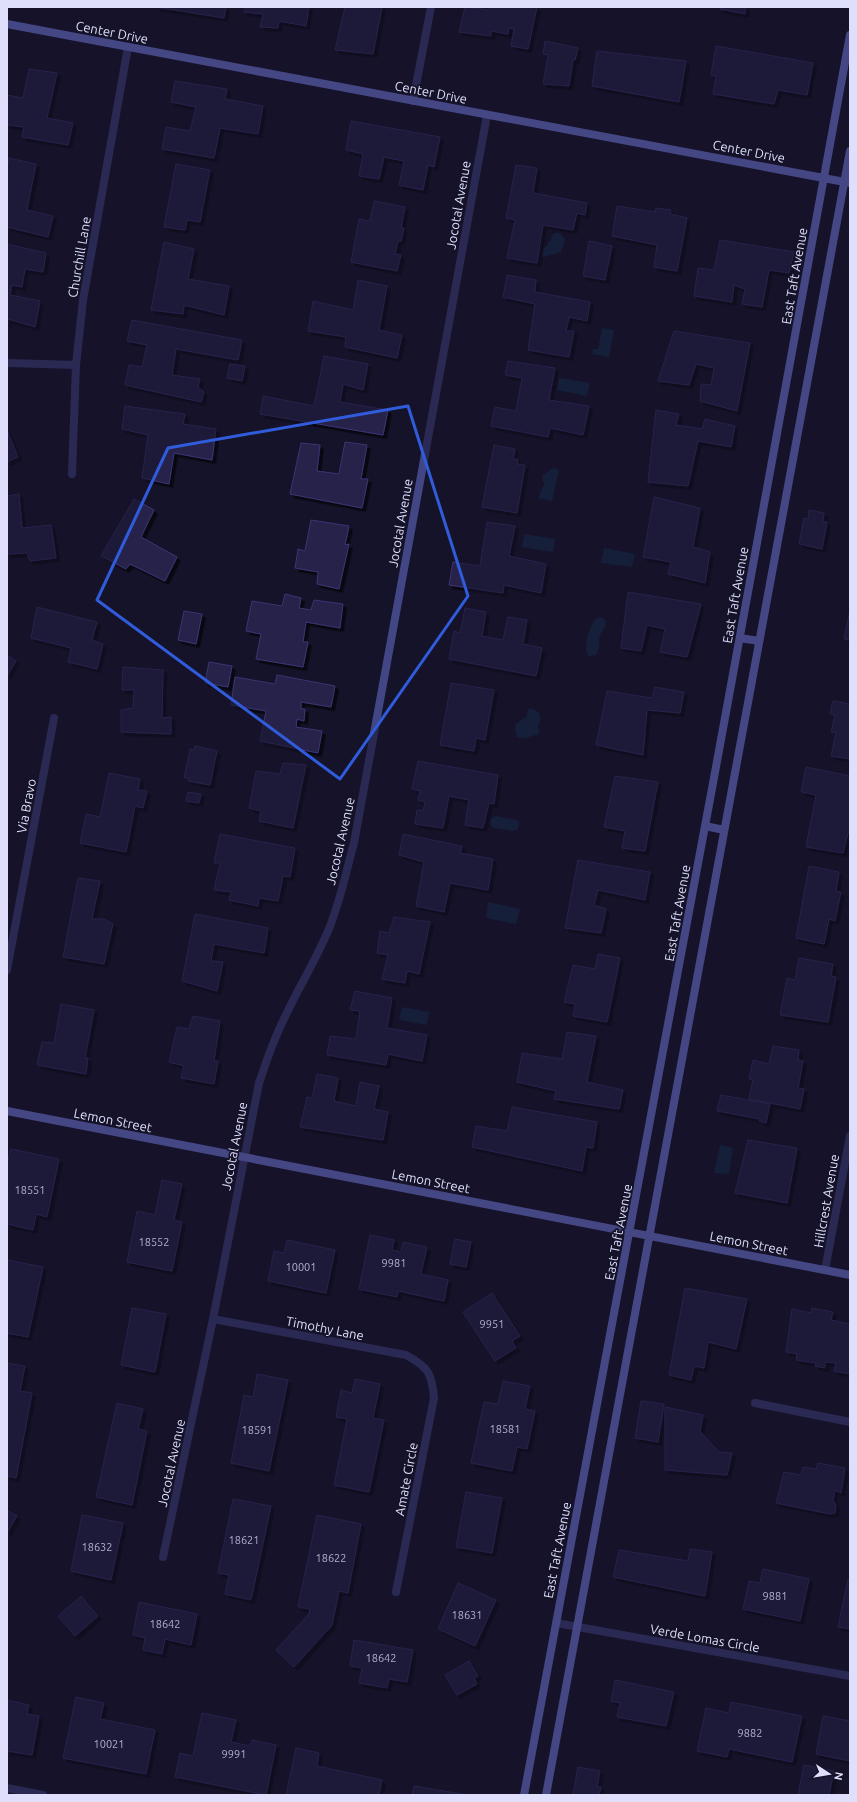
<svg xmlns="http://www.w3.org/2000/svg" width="857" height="1802" font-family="Ubuntu,sans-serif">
  <defs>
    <filter id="shadow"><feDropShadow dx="3.5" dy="3.5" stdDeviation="0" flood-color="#0009"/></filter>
  </defs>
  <rect width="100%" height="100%" fill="#15132a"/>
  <!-- water -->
  <path fill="#142f4d" d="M554 233H560L565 239 561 252 544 257 541 254 542 249 547 246Z
    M602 328 614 330 609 357 592 354 593 349H598Z
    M559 378 590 383 587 396 557 390Z
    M553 468 559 470 552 501 538 498 544 484 542 476Z
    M524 534 555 539 553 552 522 547Z
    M604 548 635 554 632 567 601 563Z
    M601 617 606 621C606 630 602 629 600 636 597 644 602 645 596 655L588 656C583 645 589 629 595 619Z
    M529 708C540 710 543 717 538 727L539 730V734C530 736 527 740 517 737L515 729 516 724 526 717Z
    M495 816 517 820 519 823 518 829 514 831 493 828 490 824 491 819Z
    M488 902 520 909 516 924 486 918Z
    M402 1007 429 1012 427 1025 399 1020Z
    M720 1145 733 1148 729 1174 714 1173Z"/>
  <!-- building -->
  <path fill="#252149" stroke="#3b3573" filter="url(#shadow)" d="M156 7H226L224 18Z
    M245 7H309L306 26 279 21 278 28 260 27 263 14 244 12Z
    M345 7H382L373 54 335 50Z
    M465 7 489 10 490 7H537L528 49 511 46 514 29 509 28 508 34 491 31V36L459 32Z
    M720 7H746L745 14 720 9Z
    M545 41 578 48 575 60H573L569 86 543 84 548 55 543 54Z
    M716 46 813 63 807 95 778 90 774 104 713 94 716 76 711 75Z
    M597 51 686 61 679 102 592 86Z
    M29 69 57 73 47 118 73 123 68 145 22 137 24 127 7 125V95L23 98Z
    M175 81 227 89 225 99 263 106 258 134 220 128 214 158 162 149 166 127 190 131 196 107 171 102Z
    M351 121 440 137 434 167 428 165 423 190 399 185 404 161 384 157 379 179 359 176 363 154 346 150Z
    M9 158 36 164 27 210 53 216 48 237 7 227V169Z
    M176 164 210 170 200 222 187 220 185 230 164 227Z
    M516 165 537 168 533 193 587 203 585 215 577 213 573 230 543 225 537 263 507 258 515 220 506 218Z
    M374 201 405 207 401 228H404L401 241H398L395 254 401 255 397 271 351 262 359 219 370 221Z
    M617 206 655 212 656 208 671 210 670 214 687 218 677 271 654 267 657 245 612 236Z
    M720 240 794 252 789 273 769 270 762 307 742 304 745 289 734 285 732 302 694 296 698 268 714 270Z
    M589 241 612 246 605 280 583 276Z
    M164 242 194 249 188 279 229 286 224 315 184 305 183 314 151 310Z
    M7 244 46 253 43 272 25 269 22 287 12 285 10 295 40 301 35 327 8 319 7 325Z
    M507 275 536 280 535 292 590 302 587 321 569 317 566 331H574L569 357 528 350 535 304 503 297Z
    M358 280 387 286 379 330 402 335 397 358 345 347 346 337 308 331 313 301 353 310Z
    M132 320 242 340 238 360 176 349 172 375 200 379 198 387 204 392 201 402 125 385 129 365 142 367 147 345 127 341Z
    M674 331 750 343 737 411 700 401 701 384 711 385 714 368 696 364 689 385 658 381Z
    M324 356 368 364 363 390 343 384 340 402 388 410 383 435 260 414 263 396 314 406Z
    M508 361 555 368 549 400 589 406 583 435 550 428 548 437 491 426 495 407 516 411 522 378 505 375Z
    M230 364 245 366 242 381 227 378Z
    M125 406 185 414 183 424 216 429 212 460 174 453 169 484 142 478 148 435 122 429Z
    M656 410 679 414 676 425 702 429 705 419 735 426 731 447 698 441 688 486 648 482Z
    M7 430 18 457 7 462Z
    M345 442 367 445 361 479H368L362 508 290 494 301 443 320 445 317 471 339 474Z
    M494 445 515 449 513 459H518L517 464 525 465 517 513 482 507Z
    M19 494 22 528 51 525 56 558 30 561 27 553 7 554V496Z
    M654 497 700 508 693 547 710 552 705 583 668 574 671 562 643 557Z
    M134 499 154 510 141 537 177 557 165 581 130 564 126 569 101 556Z
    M809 510 824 513 823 522H827L822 549 799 544 804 518 808 519Z
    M311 520 349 526 345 545 349 544 339 589 317 584 318 572 295 568 298 549 305 551Z
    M487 522 515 526 509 556 546 564 541 593 504 585 503 593 449 585 453 562 480 566Z
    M628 592 701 604 687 657 660 652 665 629 647 625 641 651 621 648Z
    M285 594 301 598 299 608 311 610 314 600 343 604 340 628 306 622 303 642H308L303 667 256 659 261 634 246 631 252 601 282 606Z
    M37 607 97 622 92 640 103 644 97 669 68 662 71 648 31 638Z
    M465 608 486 612 482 636 503 640 508 617 527 620 523 644 542 648 536 676 449 659 454 631 460 633Z
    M850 610V640L844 639Z
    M184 611 202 614 196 644 178 640Z
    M7 655 16 661 7 676Z
    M209 662 232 666 228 687 205 683Z
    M123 667 163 670 162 718 171 717V734L121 732V710L133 708 134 690H122Z
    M277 675 335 686 331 707 301 702V709H305L304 721 297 719 296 727 322 731 318 753 260 741 266 711 231 705 235 677 275 684Z
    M451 683 494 690 485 740 476 738 474 751 440 745Z
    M655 687 684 692 680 713 647 710 643 755 596 745 607 691 652 698Z
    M833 701 850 704V759L831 756 836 733 831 732 835 715 830 714Z
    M195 746 217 751 210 785 188 781 189 778H184L190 749 194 750Z
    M418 761 498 775 494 804 489 803 483 828 465 825 469 800 449 796 443 828 415 824 417 810 423 811 425 802 418 800 420 791 412 789Z
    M283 763 306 765 293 828 259 821 261 811 249 808 256 771 280 774Z
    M806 767 850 776V833H848L843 853 806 847 816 795 801 792Z
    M109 773 140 779 138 790 147 791 143 808 135 806 126 852 80 843 86 814 100 817Z
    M615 776 658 782 645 851 622 848 625 831 604 827Z
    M188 792 201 794 199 803 186 801Z
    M220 834 295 848 290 877 283 876 278 901 259 898 258 906 229 900 231 892 214 890 220 863H214Z
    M403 834 462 846 460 853 493 859 488 890 450 883 444 912 416 906 424 862 399 855Z
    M578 860 650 872 645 900 598 890 594 905 606 909 601 933 565 928Z
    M809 866 839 872 836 891 841 892 835 921 829 919 824 944 796 938Z
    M78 878 100 881 92 919H104L113 924 104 964 63 957Z
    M195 914 268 928 264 953 214 944 211 961 223 962 217 991 182 981Z
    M394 917 430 922 419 974 407 971 405 983 382 979 388 955 377 953 380 931 389 933Z
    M598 954 620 958 607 1022 573 1016 575 1004 564 1002 573 965 595 969Z
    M799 958 833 964 831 976 836 977 828 1022 780 1015 787 978 795 980Z
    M355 991 392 998 387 1028 427 1035 422 1061 388 1054 386 1065 327 1055 330 1036 356 1039 360 1011 350 1010Z
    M61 1004 94 1010 85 1058H88L86 1074 37 1065 42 1042 54 1043Z
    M193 1016 220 1021 214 1061H218L214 1084 181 1078 184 1066 169 1062 177 1027 189 1029Z
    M567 1032 596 1036 587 1082 623 1090 619 1109 554 1099 556 1091 517 1082 522 1053 562 1059Z
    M773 1046 799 1050 798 1060 803 1061 798 1088 804 1089 800 1109 749 1099 753 1080 749 1079 753 1060 769 1064Z
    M317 1074 338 1078 334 1101 356 1106 360 1082 379 1086 374 1109 388 1112 383 1140 300 1127 307 1097 312 1098Z
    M721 1095 770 1104 766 1123 759 1121 760 1119 717 1111Z
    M512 1107 597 1122 593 1148 586 1147 582 1171 472 1147 476 1126 507 1131Z
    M748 1140 797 1148 787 1203 735 1193Z
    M11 1149 59 1159 47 1217 36 1214 33 1230 7 1224V1165Z
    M162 1180 182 1184 174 1220 182 1222 172 1271 127 1262 137 1211 155 1215Z
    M370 1235 394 1240 392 1250 401 1252 403 1242 427 1247 421 1274 448 1280 444 1301 398 1291 397 1297 359 1289Z
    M455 1239 471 1242 466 1267 450 1264Z
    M287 1240 335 1250 326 1293 268 1281 274 1251 284 1253Z
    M7 1260 43 1267 28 1337 7 1333Z
    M685 1288 747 1299 736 1349 708 1342 704 1368 694 1366 691 1380 669 1375Z
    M492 1293 520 1336 512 1341 516 1348 495 1361 463 1312Z
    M132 1308 166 1314 155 1372 121 1365Z
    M812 1308 833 1312 831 1320 850 1324V1374L834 1371 836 1363 825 1362V1368L815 1366 816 1363 796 1360 797 1354 786 1352 792 1309 811 1313Z
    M7 1363 25 1366 20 1391 32 1393 16 1478 7 1476Z
    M257 1374 288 1380 269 1471 231 1463 244 1395 253 1397Z
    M355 1379 380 1384 373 1418 384 1420 369 1492 334 1485 347 1419 336 1417 341 1390 352 1393Z
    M503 1381 530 1386 525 1409 535 1411 527 1449 517 1447 512 1471 471 1463 484 1402 498 1404Z
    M641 1401 664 1404 658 1442 635 1438Z
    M117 1403 143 1409 138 1429 147 1431 132 1505 96 1497Z
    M665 1407 703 1415 700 1431 719 1452 732 1453 727 1475 665 1470Z
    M818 1463 845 1468 841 1493 835 1490 833 1500 836 1505 835 1513 830 1514 776 1503 784 1472 801 1475 803 1467 816 1469Z
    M466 1492 502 1498 492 1553 456 1547Z
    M233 1499 271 1506 251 1600 225 1594 229 1575 218 1573Z
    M7 1510 17 1516 7 1533Z
    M82 1515 123 1523 111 1580 71 1571Z
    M317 1515 361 1524 348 1593 339 1591 332 1625 294 1667 276 1650 309 1614 310 1609 298 1607Z
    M690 1549 712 1552 705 1596 613 1577 619 1550 688 1561Z
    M763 1569 809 1579 800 1621 743 1609 749 1581 760 1583Z
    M848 1579 850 1580V1629L838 1627Z
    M458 1583 496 1600 475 1646 438 1629Z
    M81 1596 98 1616 75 1636 58 1616Z
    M139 1602 197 1614 191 1645 165 1639 162 1654 143 1650 145 1638 133 1635Z
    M354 1640 413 1650 407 1682 389 1679 387 1688 359 1683 362 1668 350 1666Z
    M469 1661 478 1676 474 1678 477 1684 457 1695 445 1675Z
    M615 1680 674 1692 666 1726 617 1717 620 1703 611 1701Z
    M76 1697 104 1703 100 1719 155 1730 146 1774 63 1758Z
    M7 1700 29 1705 27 1714 39 1716 32 1755 7 1751Z
    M731 1702 802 1716 792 1762 729 1749 727 1757 697 1751 706 1708 729 1713Z
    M202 1713 236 1720 231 1742 250 1746 252 1740 276 1745 266 1795 175 1777 180 1753 193 1756Z
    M823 1716 850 1721V1761L816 1754Z
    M296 1748 319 1753 317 1766 382 1780 379 1795H286Z
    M804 1765 834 1771 829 1795H798Z
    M578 1767 600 1771 597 1787H601L599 1795H573Z
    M414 1786 468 1795H412Z"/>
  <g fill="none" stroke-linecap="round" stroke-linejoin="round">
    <!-- street -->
    <path stroke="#424685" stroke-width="8" d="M413 101 431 7
      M7 363 76 365
      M72 474 76 365 83 300 128 47
      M7 970 54 718
      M825 1270 850 1136
      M213 1319 406 1355C428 1367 432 1373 434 1398L396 1592
      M755 1403 850 1422
      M163 1557 213 1319 259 1083C266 1062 273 1041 283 1021 297 990 315 962 328 931 340 903 346 872 354 843L487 115
      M556 1623 850 1676
      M7 1788 43 1795"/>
    <!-- secondary -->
    <path stroke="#7e87f4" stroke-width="8" d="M7 24 850 183
      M740 638 759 641
      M705 826 724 830
      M7 1111 850 1275
      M524 1795C634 1209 744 622 850 35
      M546 1795 850 151"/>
  </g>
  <!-- marked area -->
  <path d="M0 0H857V1802H0ZM408 406 468 596 340 779 97 600 168 448Z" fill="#15132a" fill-opacity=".55" fill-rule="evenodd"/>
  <path fill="none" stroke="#305cdc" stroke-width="3" stroke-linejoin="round" d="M408 406 468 596 340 779 97 600 168 448Z"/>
  <g text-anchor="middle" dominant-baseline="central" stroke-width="3.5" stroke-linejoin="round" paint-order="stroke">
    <!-- number labels -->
    <g font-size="11" fill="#b0b0cf">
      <text x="30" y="1190">18551</text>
      <text x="154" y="1242">18552</text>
      <text x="394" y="1263">9981</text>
      <text x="301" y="1267">10001</text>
      <text x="492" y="1324">9951</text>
      <text x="505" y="1429">18581</text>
      <text x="257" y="1430">18591</text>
      <text x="244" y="1540">18621</text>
      <text x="97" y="1547">18632</text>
      <text x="331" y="1558">18622</text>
      <text x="775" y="1596">9881</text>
      <text x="467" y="1615">18631</text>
      <text x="165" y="1624">18642</text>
      <text x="381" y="1658">18642</text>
      <text x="750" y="1733">9882</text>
      <text x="109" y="1744">10021</text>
      <text x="234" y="1754">9991</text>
    </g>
    <!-- street labels -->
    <g font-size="13" fill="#dfdffc" stroke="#15132a">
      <text transform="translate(112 32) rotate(11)">Center Drive</text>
      <text transform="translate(431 92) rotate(11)">Center Drive</text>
      <text transform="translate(749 151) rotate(11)">Center Drive</text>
      <text transform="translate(458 205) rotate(-80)">Jocotal Avenue</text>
      <text transform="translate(79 257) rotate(-80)">Churchill Lane</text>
      <text transform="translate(794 276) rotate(-80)">East Taft Avenue</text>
      <text transform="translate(400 523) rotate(-80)">Jocotal Avenue</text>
      <text transform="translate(735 595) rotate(-80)">East Taft Avenue</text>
      <text transform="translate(26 806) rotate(-79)">Via Bravo</text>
      <text transform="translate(340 841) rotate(-77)">Jocotal Avenue</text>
      <text transform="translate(677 913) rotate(-80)">East Taft Avenue</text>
      <text transform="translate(113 1120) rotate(11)">Lemon Street</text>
      <text transform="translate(234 1146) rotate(-79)">Jocotal Avenue</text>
      <text transform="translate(431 1181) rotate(11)">Lemon Street</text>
      <text transform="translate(826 1201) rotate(-80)">Hillcrest Avenue</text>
      <text transform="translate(618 1232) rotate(-79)">East Taft Avenue</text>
      <text transform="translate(749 1243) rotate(11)">Lemon Street</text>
      <text transform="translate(325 1328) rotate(11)">Timothy Lane</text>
      <text transform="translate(171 1463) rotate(-78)">Jocotal Avenue</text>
      <text transform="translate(406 1479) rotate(-79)">Amate Circle</text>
      <text transform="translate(557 1550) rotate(-79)">East Taft Avenue</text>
      <text transform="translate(705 1638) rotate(10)">Verde Lomas Circle</text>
    </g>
  </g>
  <!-- border -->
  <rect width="857" height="1802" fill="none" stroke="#dfdffc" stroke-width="16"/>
  <!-- north arrow -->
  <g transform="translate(829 1774) rotate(102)" stroke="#15132a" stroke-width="3" paint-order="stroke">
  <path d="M0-3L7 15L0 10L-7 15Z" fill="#dfdffc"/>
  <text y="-6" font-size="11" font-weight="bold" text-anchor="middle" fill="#dfdffc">N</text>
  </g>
</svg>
